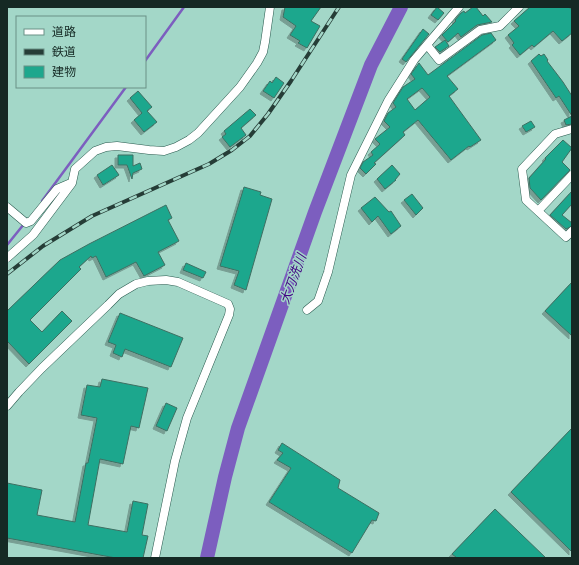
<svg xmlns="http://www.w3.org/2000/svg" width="579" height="565" font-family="'Source Serif 4','Noto Sans JP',serif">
  <defs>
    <filter id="shadow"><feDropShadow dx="-3" dy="3" stdDeviation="0" flood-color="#0004"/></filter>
  </defs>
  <rect width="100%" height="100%" fill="#a3d7c8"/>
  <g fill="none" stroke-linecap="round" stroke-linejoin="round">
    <!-- stream -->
    <path stroke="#7c5ebf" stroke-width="2.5" d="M145 61 184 7
      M42 201 126 87
      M7 245 24 224"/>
    <!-- river -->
    <path stroke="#7c5ebf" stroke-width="14" d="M207 558 225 477 238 428 315 212 371 65 401 7"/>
  </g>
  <!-- building -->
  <path fill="#1ea78d" stroke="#3e6f62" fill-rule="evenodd" filter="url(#shadow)" d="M285 7H321L311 21 320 26 307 48 298 43 300 41 290 35 296 26 283 17Z
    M437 7 444 13 438 20 431 15Z
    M473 7H476L483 16 485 14 492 22 477 25 461 37 458 33 448 42 442 35 456 21 455 20 461 13 464 11 465 13Z
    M530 7H568L572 9V33L562 41 553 31 534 47 532 45 520 55 512 45 514 43 508 35 519 26 514 21Z
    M423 29 429 34 406 62 402 59Z
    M491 33 496 40 447 76 458 89 449 96 481 140 470 147 469 146 451 160 418 120 403 132 405 135 374 163 376 164 366 174 360 168 363 162 373 155 371 152 380 144 375 139 390 127 384 121 388 113 396 107 393 103 403 87 415 79 411 74 419 63 428 75 482 35ZM422 88 430 97 415 110 407 99Z
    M445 40 449 46 440 52 435 47Z
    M539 54 541 56 544 54 548 60 547 61 563 82 572 96V124L566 125 564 120 572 116 559 96 556 98 531 61Z
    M276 77 284 83 274 98 263 91 270 81 272 83Z
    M138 91 152 107 147 111 157 122 144 132 134 120 142 113 130 98Z
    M250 109 256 115 241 128 246 135 230 147 222 137 226 134 224 131Z
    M531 121 535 127 526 132 522 126Z
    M563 140 572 148 562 162 570 170 541 200 530 188 529 178 546 159 545 158Z
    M118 155H133V166L140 163 142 169 133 173 132 179 127 165H118Z
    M112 165 119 175 103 185 97 175Z
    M392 165 400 174 395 180H396L385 189 377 179Z
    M244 187 261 192 260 195 272 199 246 290 234 285 239 271 220 266Z
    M572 191V204L562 215 572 223V226L566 229 550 215Z
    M412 194 423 208 416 215 404 200Z
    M375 197 389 212 391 211 401 226 391 234 378 216 372 222 361 208Z
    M166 205 172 218 168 220 179 241 158 252 165 265 144 276 136 262 106 277 96 256 92 258 91 256 79 267 81 269 30 320 42 332 62 311 72 321 29 364 7 341V311L60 260 89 244Z
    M186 263 206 272 203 278 183 270Z
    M572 282V336L545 311Z
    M120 313 183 338 171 367 125 349 122 357 113 353 116 345 108 342Z
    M102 379 148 388 139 428 131 426 123 464 100 459 88 525 127 532 133 501 148 504 142 535 148 536 143 558H116L7 538V483L42 490 37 515 75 522 86 463H88L97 418 81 415 87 385 100 387Z
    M166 403 177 408 167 431 156 426Z
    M572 428V552L511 492Z
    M282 443 340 480 338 488 379 513 376 521 372 520 352 553 269 502 291 468 277 460 283 453 278 450Z
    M495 509 546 558H457L452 554Z"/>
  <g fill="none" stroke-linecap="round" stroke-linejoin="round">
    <!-- minor casing -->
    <g stroke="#2a5b4f" stroke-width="9">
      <path id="minor" d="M427 45 439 60 480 30 500 26 519 7
        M572 129 555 134 522 169 526 200 566 237 572 231
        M7 207 26 223 31 221 57 189 71 183
        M538 211 572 175
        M7 258 33 235 72 183 75 169 95 151 106 147 117 146 149 150 164 151 176 147 189 140 198 133 240 87 257 63 263 52 265 42 270 7
        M307 310 318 301 328 272 351 175 388 101 414 60 459 7
        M7 406 19 392 42 368 108 305 119 294 136 284 148 281 166 280 178 282 228 304 230 309 229 315 187 418 175 461 155 558"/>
    </g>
    <!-- minor -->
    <use href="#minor" stroke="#fff" stroke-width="8"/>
    <!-- rail casing -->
    <g stroke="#263d37" stroke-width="4">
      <path id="rail" d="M7 274 43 246 92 216 209 164 232 150 250 136 268 114 291 81 339 7"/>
    </g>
    <!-- rail -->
    <use href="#rail" stroke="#a3d7c8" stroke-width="2.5" stroke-dasharray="8" stroke-linecap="butt"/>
  </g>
  <g text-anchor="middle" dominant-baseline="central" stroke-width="3" stroke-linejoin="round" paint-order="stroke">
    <!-- water labels -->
    <g font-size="13" font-style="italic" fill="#420683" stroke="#a3d7c8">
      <text transform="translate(293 279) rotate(-70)">大刀洗川</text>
    </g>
  </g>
  <!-- border -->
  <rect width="579" height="565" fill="none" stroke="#152924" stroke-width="16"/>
  <!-- legend -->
  <rect x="16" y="16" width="130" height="72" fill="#a3d7c8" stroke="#6a9186"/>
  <rect x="24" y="29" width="20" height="6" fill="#ffffff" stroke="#6a9186"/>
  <text x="52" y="36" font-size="12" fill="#152924">道路</text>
  <rect x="24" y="49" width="20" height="6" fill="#263d37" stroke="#6a9186"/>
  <text x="52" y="56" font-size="12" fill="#152924">鉄道</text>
  <rect x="24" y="66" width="20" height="12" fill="#1ea78d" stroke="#6a9186"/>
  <text x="52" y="76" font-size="12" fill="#152924">建物</text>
</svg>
